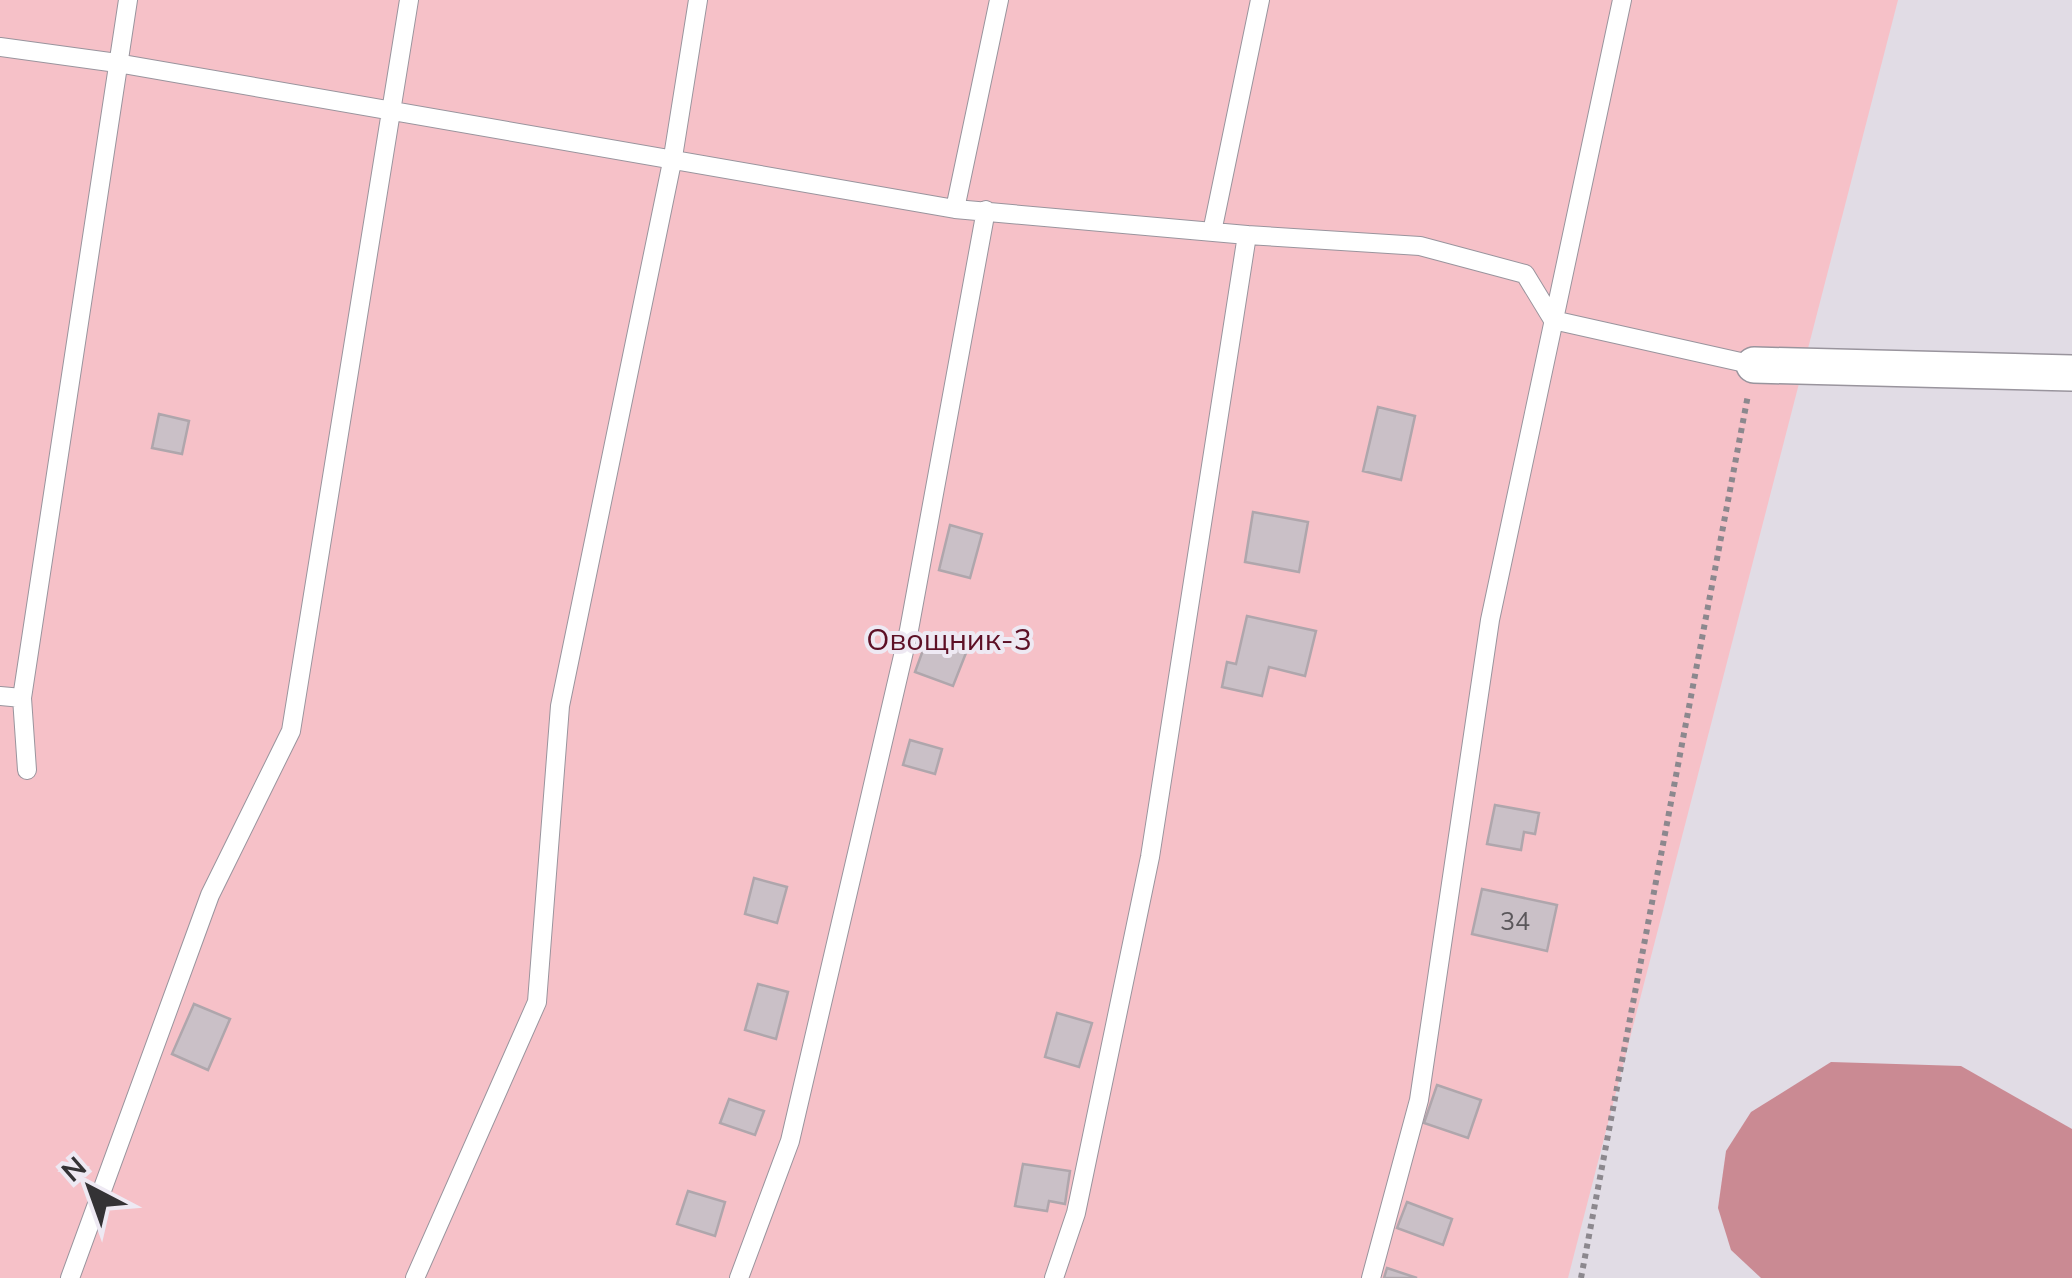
<svg xmlns="http://www.w3.org/2000/svg" width="2072" height="1278" font-family="Mulish,sans-serif">
  <rect width="100%" height="100%" fill="#e1dce5"/>
  <!-- green -->
  <path fill="#f6c1c8" d="M0 0H1898L1568 1278H0Z"/>
  <!-- forest -->
  <path fill="#ca8a93" d="M1831 1062 1961 1066 2072 1129V1278H1761L1731 1250 1718 1208 1726 1151 1751 1112Z"/>
  <!-- building -->
  <path fill="#cac0c7" stroke="#afa6ac" stroke-width="2.5" d="M1378 407 1415 416 1401 480 1363 471Z
    M159 414 189 421 182 454 152 448Z
    M1253 512 1308 522 1299 572 1245 562Z
    M950 525 982 534 970 578 939 570Z
    M1247 616 1316 631 1305 676 1269 667 1262 696 1222 687 1227 662 1236 664Z
    M927 639 966 653 953 686 915 672Z
    M910 740 942 749 935 774 903 765Z
    M1495 805 1539 813 1535 834 1524 832 1521 850 1487 844Z
    M754 878 787 887 777 923 745 914Z
    M1482 889 1557 905 1547 951 1472 934Z
    M758 984 788 992 776 1039 745 1030Z
    M194 1004 230 1019 208 1070 172 1054Z
    M1057 1013 1092 1023 1079 1067 1045 1057Z
    M1437 1085 1481 1100 1468 1138 1424 1123Z
    M729 1099 764 1111 755 1135 720 1123Z
    M1023 1164 1070 1171 1065 1204 1049 1201 1047 1211 1015 1206Z
    M688 1191 725 1202 715 1236 677 1224Z
    M1407 1202 1452 1219 1443 1245 1397 1228Z
    M1387 1268 1417 1278H1384Z"/>
  <g fill="none" stroke-linecap="round" stroke-linejoin="round">
    <!-- service casing -->
    <g stroke="#99949d" stroke-width="20">
      <path id="service" d="M0 47 117 63 955 209 1247 235 1420 246 1525 274 1553 320 1754 365
        M955 209 999 0
        M1212 232 1260 0
        M0 696 22 698
        M27 770 22 698 128 0
        M70 1278 210 895 291 731 409 0
        M415 1278 537 1002 560 706 673 157 698 0
        M739 1278 790 1141 909 630 986 210
        M1054 1278 1076 1213 1150 857 1247 235
        M1371 1278 1419 1100 1490 620 1622 0"/>
    </g>
    <!-- minor casing -->
    <g stroke="#99949d" stroke-width="38">
      <path id="minor" d="M1754 365 2072 373"/>
    </g>
    <!-- path -->
    <path stroke="#8c888e" stroke-width="6" stroke-dasharray="5 5" stroke-linecap="butt" d="M1581 1278 1748 395"/>
    <!-- service -->
    <use href="#service" stroke="#fff" stroke-width="18"/>
    <!-- minor -->
    <use href="#minor" stroke="#fff" stroke-width="35"/>
  </g>
  <g text-anchor="middle" dominant-baseline="central" stroke-width="8" stroke-linejoin="round" paint-order="stroke">
    <!-- number labels -->
    <g font-size="25" fill="#5a565a">
      <text x="1515" y="920">34</text>
    </g>
    <!-- park labels -->
    <g font-size="30" fill="#5d1026" stroke="#eee9f3">
      <text x="949" y="639">Овощник-3</text>
    </g>
  </g>
  <!-- north arrow -->
  <g transform="translate(90 1188) rotate(319)" stroke="#eee9f3" stroke-width="8" paint-order="stroke">
  <path d="M0-8L18 38L0 25L-18 38Z" fill="#343235"/>
  <text y="-15" font-size="28" font-weight="bold" text-anchor="middle" fill="#343235">N</text>
  </g>
</svg>
